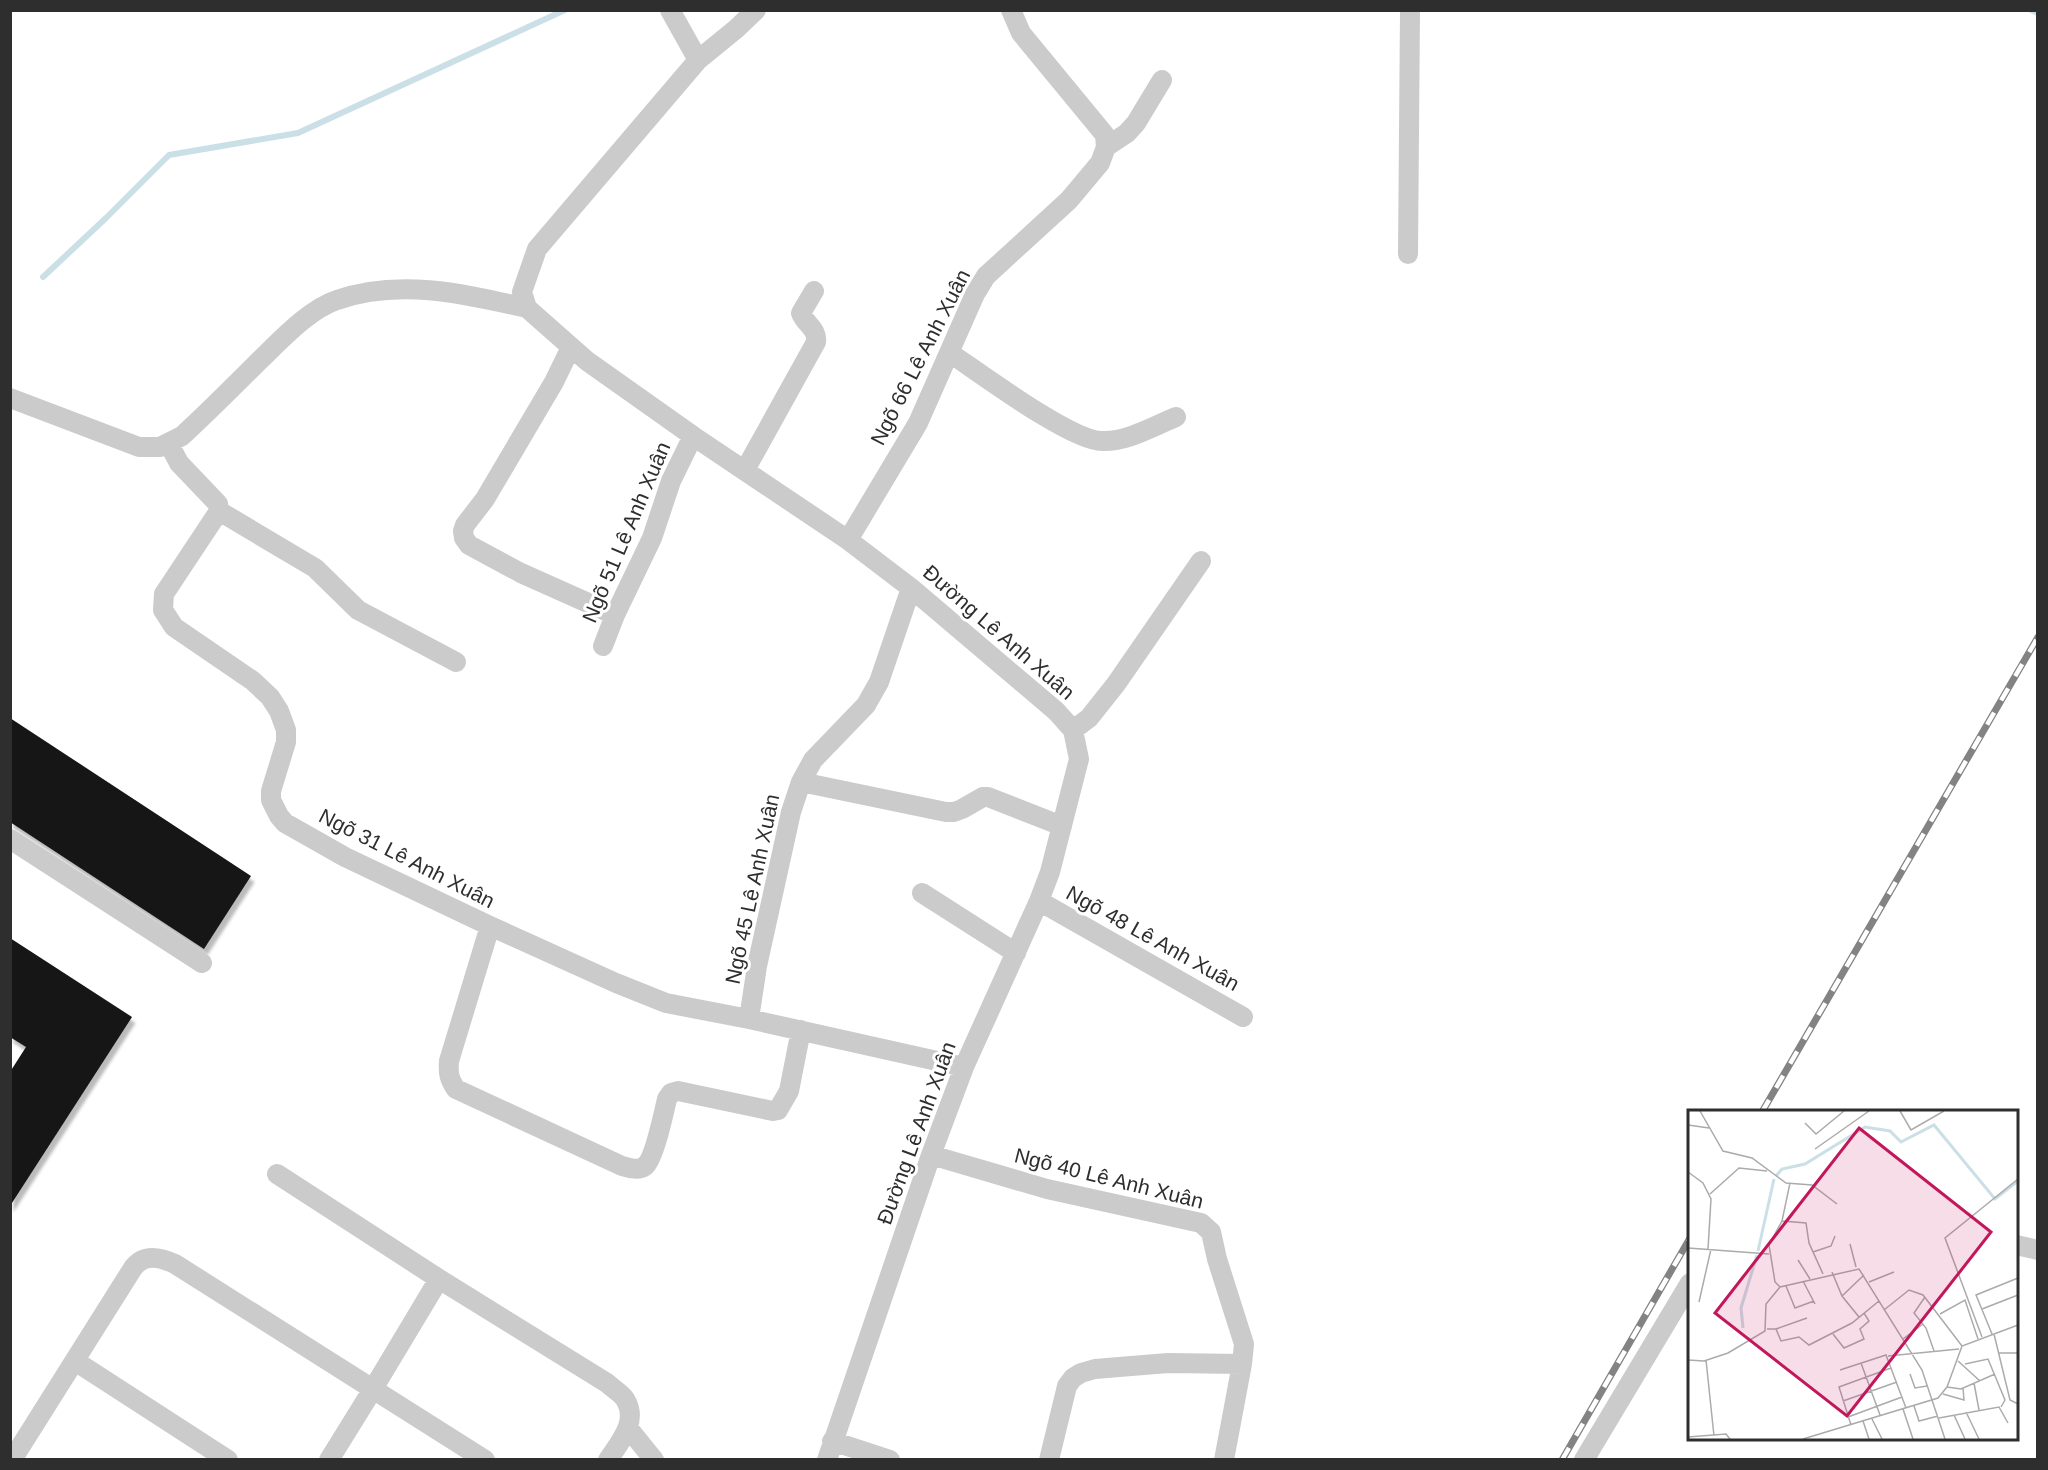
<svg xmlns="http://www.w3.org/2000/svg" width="2048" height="1470" font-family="Arial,sans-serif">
  <defs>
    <filter id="shadow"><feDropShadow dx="3.5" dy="6" stdDeviation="1.5" flood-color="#0004"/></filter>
  </defs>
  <rect width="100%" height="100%" fill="#fff"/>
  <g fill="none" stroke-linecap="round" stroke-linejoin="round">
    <!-- stream -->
    <path stroke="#cbdfe7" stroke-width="6" d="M2031 10 2038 13
      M43 277 106 218 169 155 298 133 565 10"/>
  </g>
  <!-- building -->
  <path fill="#151515" filter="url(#shadow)" d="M10 718 251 876 204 949 10 822Z
    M10 938 132 1017 10 1206V1072L26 1047 10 1037Z"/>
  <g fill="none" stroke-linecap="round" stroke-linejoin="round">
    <!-- minor -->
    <path stroke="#cbcbcb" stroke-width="20" d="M670 10 698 60
      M756 10 736 29 698 60 537 249 522 292 527 308 587 361 693 436 848 540 911 588 1056 711 1073 730 1079 759 1050 872 1039 901 964 1067 931 1155 827 1460
      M1106 147 1127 133 1136 123 1162 80
      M1408 254 1410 10
      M571 347 554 382 485 499 465 525 463 531 464 538 469 545 521 573 615 615
      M950 353C980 373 1071 441 1102 441 1127 442 1154 426 1176 417
      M10 398 139 447H160L182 436C208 412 233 387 258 362 279 342 309 309 337 300 399 278 465 294 527 308
      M169 444 179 463 218 504 219 511 164 594 163 610 174 627 253 681 270 697 279 711 286 730V742L271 791V800L279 816 285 823 345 857 490 926 616 983 666 1003 749 1019 964 1067
      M745 470 816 342C818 329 805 324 801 313L814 291
      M219 511 315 568 358 610 456 662
      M848 540 918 423 975 294 986 276 1069 200 1100 163 1106 147 1105 135 1021 33 1011 10
      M603 646 615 615 652 538 671 481 693 436
      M1073 730 1089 718 1116 684 1201 561
      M801 782 946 812H954L962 809 983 797H988L1062 826
      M10 839 202 963
      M922 893 1016 953
      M1039 901 1243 1017
      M490 926 449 1061C448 1073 449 1079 456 1089L622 1166C629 1168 639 1171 645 1166 654 1159 664 1112 667 1099L671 1093 678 1091 773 1111 778 1110 789 1091 801 1030
      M749 1019 757 966 791 812 801 782 813 760 866 705 879 682 911 588
      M931 1155 1047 1189 1201 1223 1211 1232 1217 1259 1244 1344 1242 1364 1224 1460
      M277 1174 439 1279 607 1383C612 1388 621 1393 625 1399 639 1421 620 1442 608 1460
      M2016 1245 2038 1250
      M75 1361 228 1460
      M629 1429 654 1460
      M832 1441 890 1460
      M12 1460 133 1268C144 1253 160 1257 175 1264L485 1460
      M329 1460 373 1389 439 1279
      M1049 1460 1067 1386 1073 1378 1081 1373 1095 1369 1168 1363 1242 1364
      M1584 1460 1690 1283"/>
    <!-- rail casing -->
    <g stroke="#838383" stroke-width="7">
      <path id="rail" d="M1762 1112 2038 637
        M1562 1460 1690 1238"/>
    </g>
    <!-- rail -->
    <use href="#rail" stroke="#fff" stroke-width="4.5" stroke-dasharray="14" stroke-linecap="butt"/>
  </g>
  <g text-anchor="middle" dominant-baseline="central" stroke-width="6" stroke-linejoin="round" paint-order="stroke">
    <!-- street labels -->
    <g font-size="21" fill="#2e2e2e" stroke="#fff">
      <text transform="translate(920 357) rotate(-63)">Ngõ 66 Lê Anh Xuân</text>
      <text transform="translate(626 532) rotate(-67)">Ngõ 51 Lê Anh Xuân</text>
      <text transform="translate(999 632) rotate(41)">Đường Lê Anh Xuân</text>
      <text transform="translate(407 858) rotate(27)">Ngõ 31 Lê Anh Xuân</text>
      <text transform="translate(752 889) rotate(-78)">Ngõ 45 Lê Anh Xuân</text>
      <text transform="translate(1153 938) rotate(29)">Ngõ 48 Lê Anh Xuân</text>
      <text transform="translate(916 1133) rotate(-70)">Đường Lê Anh Xuân</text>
      <text transform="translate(1109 1178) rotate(14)">Ngõ 40 Lê Anh Xuân</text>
    </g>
  </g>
  <!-- overview -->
  <g transform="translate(1688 1110)">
    <rect width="330" height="330" fill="#fff"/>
    <path fill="none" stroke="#cbdfe7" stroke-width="3" d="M88 66 94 59 117 54 177 17 202 21 213 32 246 15 307 89 330 71M70 141 86 69M55 218 53 198 69 145"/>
    <path fill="none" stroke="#ababab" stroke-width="1.5" d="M12 1 35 41 64 48 98 73 124 75 149 94M212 1 223 20 256 1M117 13 128 24 156 1M0 15 21 18M127 39 181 1M0 62 15 73 23 89 20 139M22 84 51 58 79 61M94 111 118 113 121 133 135 164M162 134 168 157M0 138 81 144M125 142 143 136 147 126M110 150 122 169M144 162 154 186 171 207M115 171 127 194M181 172 206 162M98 176 107 198 126 191M92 177 171 159 234 260 257 329M92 177 87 172 81 135 94 111 102 73M154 186 176 165M237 187 226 203 238 218 246 241M11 192 23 139M294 199 330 185M196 200 221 180 235 185 274 236M252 204 277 190 290 229M79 219H88L93 231 111 227 121 235 164 213 191 191M88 219 119 208M145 224 156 238 176 229 172 219 181 211 176 203M304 224 288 185 330 168M306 224 322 290 330 294M294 227 257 128 330 69M215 229 235 214M311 243H330M200 246 271 239M0 250 16 251 40 243 77 221 78 194 92 177M18 250 26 326M270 251 292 271M173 253 192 305M277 254 300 249 317 290 313 297M152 260 198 245 218 298M222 264 227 278 239 276M286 273 291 300M259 277 273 279 307 264M255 284 276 290 275 278M155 291 209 272M226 296 231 311 250 306M215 299 225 329M278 302 291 329M266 305 277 329M160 307 214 287M251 308 311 297 320 313M184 309 194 329M175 311 181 329M163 315 151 277 203 258M0 327 38 324 42 329M115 329 250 288 259 277 274 236 330 215"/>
    <path fill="#c2185b" fill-opacity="0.15" stroke="#c2185b" stroke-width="3" d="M171 18 303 122 159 306 27 203Z"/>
    <rect width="330" height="330" fill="none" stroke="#2e2e2e" stroke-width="3"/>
  </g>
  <!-- border -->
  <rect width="2048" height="1470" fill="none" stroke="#2e2e2e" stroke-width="24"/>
</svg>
